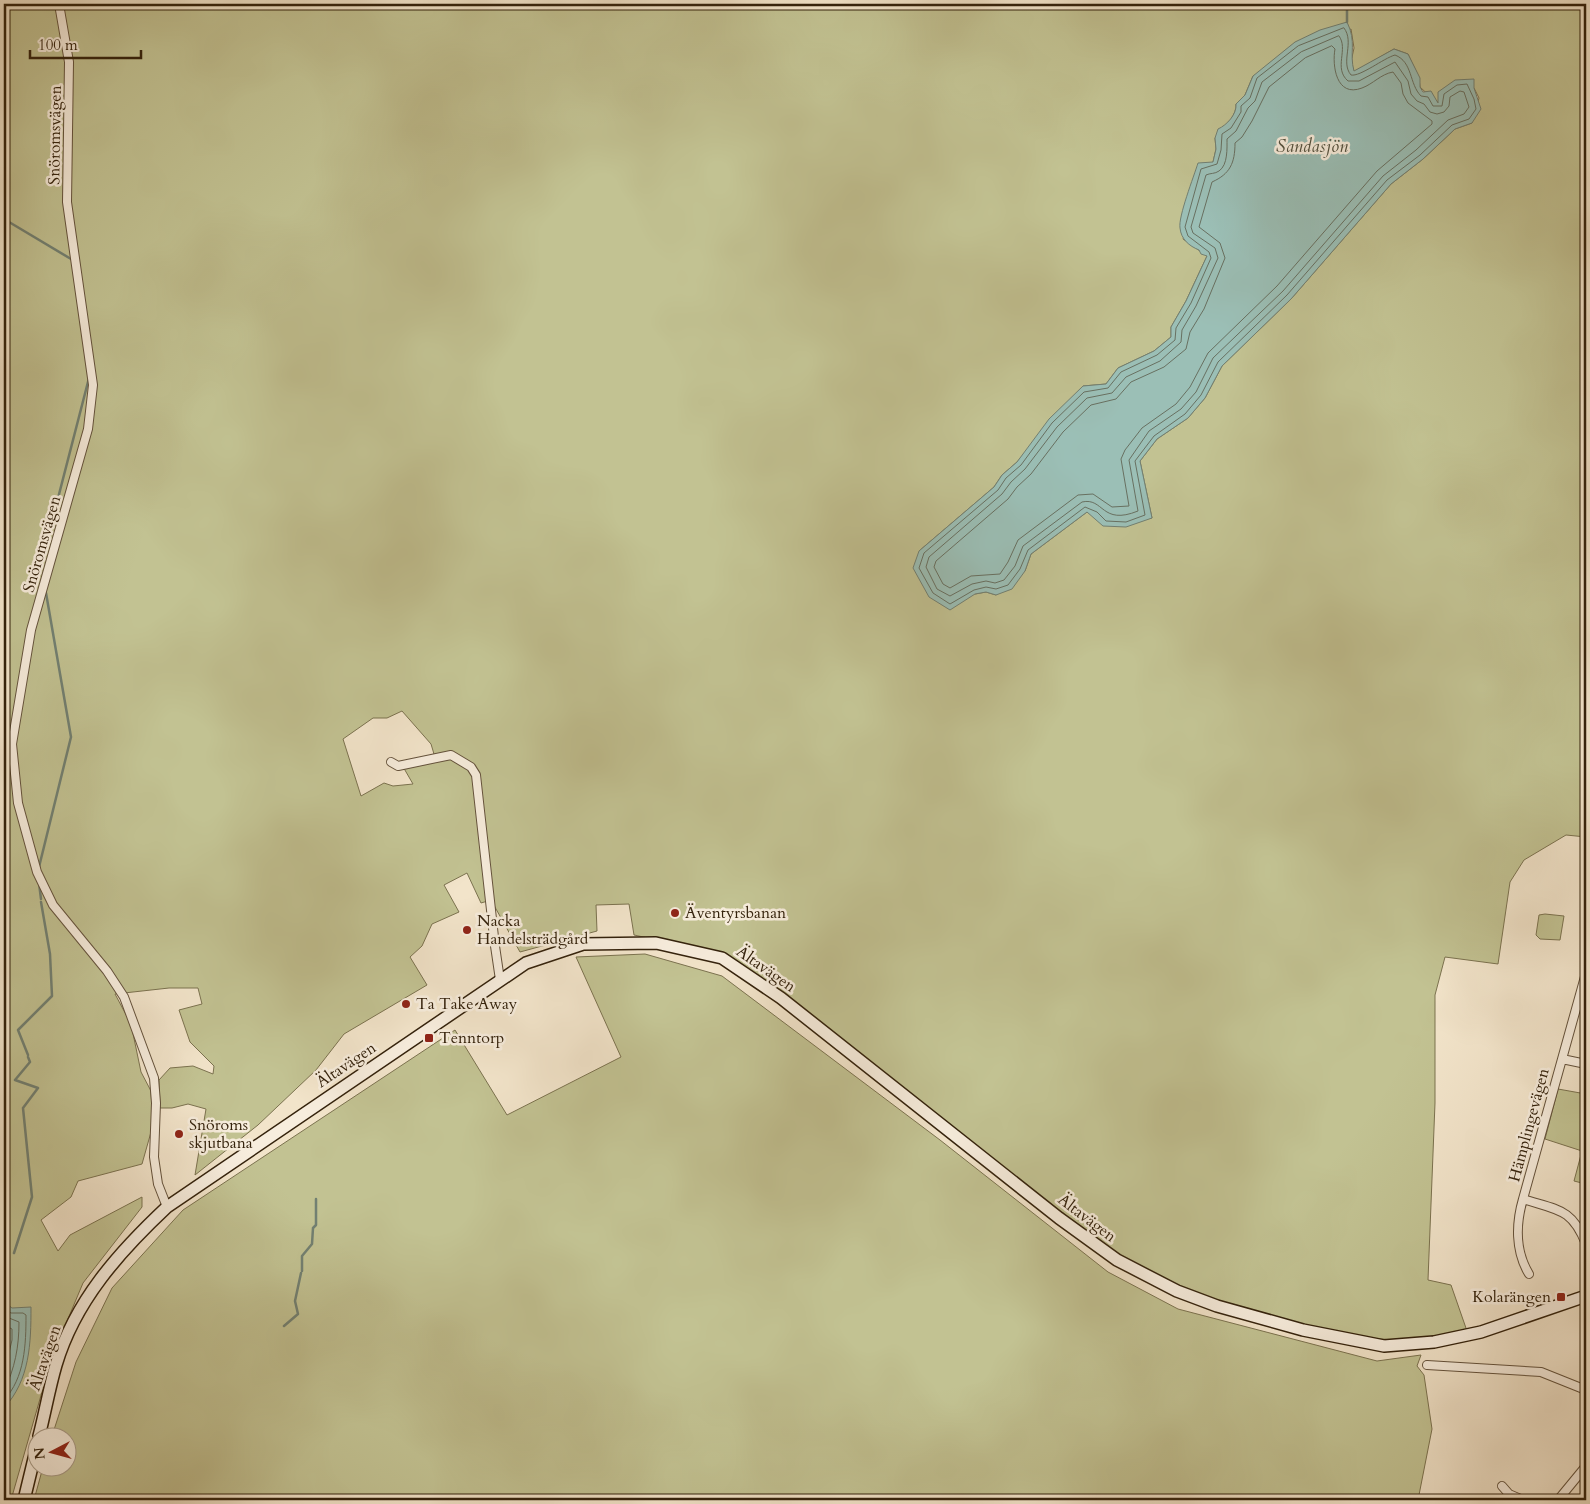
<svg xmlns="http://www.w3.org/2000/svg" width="1590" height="1504" font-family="Cardo,serif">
  <rect width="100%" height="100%" fill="#f2e4ca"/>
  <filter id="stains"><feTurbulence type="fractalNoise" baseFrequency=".004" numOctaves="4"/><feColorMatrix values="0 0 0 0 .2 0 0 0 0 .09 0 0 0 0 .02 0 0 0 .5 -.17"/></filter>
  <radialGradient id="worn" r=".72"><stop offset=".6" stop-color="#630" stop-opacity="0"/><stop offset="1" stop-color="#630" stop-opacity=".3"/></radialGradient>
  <!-- green -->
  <path fill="#c2c292" stroke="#7b724f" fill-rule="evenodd" d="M4 4H1586V837L1566 835 1524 860 1510 882 1498 964 1445 957 1435 995V1103L1428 1280 1451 1285 1467 1331 1423 1338 1392 1340 1360 1337 1259 1314 1170 1284 1119 1259 722 954 634 935 629 904 596 905 597 931 520 952 491 900 481 903 467 873 444 885 459 912 432 924 422 946 410 957 427 985 344 1034 316 1070 258 1125 195 1175 206 1109 188 1104 172 1108H160L159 1080 170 1068 193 1066 213 1074 214 1066 190 1042 179 1010 202 1004 198 988H169L115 994 131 1024 141 1072 151 1091 153 1125 142 1164 78 1181 71 1197 41 1220 58 1251 70 1235 142 1197V1207L83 1283 52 1357 11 1500H4ZM1351 29 1354 48 1351 62 1354 72 1394 49 1408 54 1419 78 1420 87 1436 102 1474 88 1479 98 1472 123 1455 129 1423 159 1391 184 1291 299 1222 366 1205 398 1188 418 1157 439 1140 461 1152 518 1095 516 1087 512 1031 554 1025 571 996 595 986 592 975 594 919 551 994 487 1002 475 1017 462 1083 386 1106 384 1118 368 1154 351 1171 337V327L1186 301 1207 256 1183 239 1213 162 1216 149 1215 138C1223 129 1237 116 1236 104L1245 95 1253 76ZM402 711 431 744 434 754 402 765 413 784 393 786 384 783 361 796 343 739 373 718H387Z
    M1545 914 1564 916 1560 940 1540 939 1536 935 1539 915Z
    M645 954 722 976 940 1140 1108 1272 1178 1309 1377 1361 1421 1355 1417 1366 1424 1375 1432 1429 1418 1500H34L43 1467 68 1466V1436H52L76 1362 112 1288 183 1210 455 1030 507 1115 621 1057 576 957Z
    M1558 1089 1586 1094V1184L1574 1181 1582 1151 1545 1139Z"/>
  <!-- water -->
  <path fill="#9bbfb6" stroke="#728072" d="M1347 22C1357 42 1349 53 1354 71L1394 49 1408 54 1420 78V87L1423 92 1431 91 1438 103V92L1455 80 1474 79V88L1481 109 1472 123 1455 129 1423 159 1391 184 1291 299 1222 366 1205 398 1188 418 1157 439 1140 461 1152 518 1126 527 1103 526 1087 512 1031 554 1025 571 1012 589 996 595 986 592 975 594 950 610 929 597 913 568 919 551 994 487 1002 475 1017 462 1049 419 1083 386 1106 384 1118 368 1154 351 1171 337V327L1186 301 1207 256 1201 254 1199 250C1189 246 1181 239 1180 228 1178 217 1194 176 1198 163L1213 162 1216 149 1215 138 1218 129C1227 125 1237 114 1236 104L1245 95 1253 76 1295 42 1320 30Z
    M4 1302 12 1308 31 1307C31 1343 30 1380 4 1408V1413Z"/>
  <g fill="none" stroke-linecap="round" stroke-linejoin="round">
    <!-- shore -->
    <path stroke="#687061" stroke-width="1" d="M1344 28C1355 42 1340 62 1351 75 1360 77 1384 58 1395 55 1413 62 1409 84 1421 96L1428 97 1433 106H1442L1444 94 1457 85 1467 84 1474 99 1476 109 1469 119 1452 125 1420 155 1387 180 1287 295 1218 362 1201 395 1185 414 1154 436 1135 461 1145 515 1126 522 1106 521 1097 512 1085 507 1028 550 1020 569 1008 585 996 589 986 587 974 590 950 604 933 593 919 568 924 553 998 490 1006 478 1021 465 1052 423 1084 392 1108 388 1121 372 1157 355 1175 340 1176 328 1191 303 1211 258 1209 252 1188 236 1185 227 1201 169 1217 164 1221 150 1222 134 1231 128 1241 112V106L1250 98 1257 78 1298 46Z
      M1339 36C1349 49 1333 68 1348 81H1359L1395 62 1408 81 1411 94 1417 101 1424 104 1430 112 1437 114 1444 112 1449 106 1450 97 1460 91 1464 92 1469 107 1464 114 1448 120 1416 150 1383 176 1283 291 1213 358 1196 392 1181 409 1149 431 1129 460 1138 511C1101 526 1104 497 1082 502L1023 546 1015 566 1004 580 995 583 986 581 972 584 950 596 937 589 926 567 929 557 1002 494 1011 482 1025 469 1057 427 1087 398 1112 393 1126 377 1160 361 1181 342 1182 330 1196 306 1218 258 1215 248 1193 233 1191 227 1206 175C1210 173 1215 174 1219 171 1228 165 1227 148 1227 139L1236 131 1248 108 1255 101 1262 82 1301 52Z
      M1332 46 1335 49C1332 65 1336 98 1362 88 1373 84 1381 74 1393 72L1401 83 1403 94 1408 103 1432 121V124L1377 171 1277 286 1208 353 1190 387 1176 404 1142 428 1125 450 1121 459 1129 506 1112 507 1093 494 1078 495 1018 540 1008 562 1000 574 971 576 950 588 943 584 934 567 936 561 1008 499 1017 487 1031 474 1063 432 1091 405 1116 399 1131 382 1164 367 1186 349 1190 332 1204 309 1225 258 1220 243 1199 227 1212 182C1230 174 1235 163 1235 143L1242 137 1252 121 1269 87 1305 58Z
      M4 1309 11 1313H23L26 1315C26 1344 25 1378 4 1400
      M4 1316 19 1322C19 1347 15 1368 4 1391
      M4 1325 12 1329V1340L4 1374"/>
    <!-- stream -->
    <path stroke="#728072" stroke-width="2.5" d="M1347 4V22
      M4 219 71 259
      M40 568 89 378
      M39 867 71 737 46 593
      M39 883 41 899
      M28 1055 18 1030 52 996 50 954 41 902
      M14 1253 32 1197 23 1108 38 1088 15 1080 30 1062 28 1057
      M302 1271V1256L312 1244 313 1228 316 1225V1199
      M284 1326 298 1314 295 1301 301 1273"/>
    <!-- minor casing -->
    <g stroke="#64523c" stroke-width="10">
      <path id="minor" d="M59 4 69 62 67 202 93 385 88 429 31 630 12 744 18 803 37 872 53 905 107 971 124 997 154 1078 156 1103 154 1157 158 1184 167 1207
        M391 762 398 766 451 755 471 767 476 775 495 946 500 980
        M1586 973 1523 1199C1557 1210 1572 1208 1586 1244
        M1562 1059 1586 1064
        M1523 1199C1516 1223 1515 1251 1529 1274
        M1427 1365 1541 1372 1586 1390
        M1502 1486 1509 1494 1523 1500
        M1558 1500 1586 1466"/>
    </g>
    <!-- secondary casing -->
    <g stroke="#34220c" stroke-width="14">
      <path id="secondary" d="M39 1436C45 1413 49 1389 56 1365 75 1301 119 1252 167 1207L526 963 583 944 656 943 722 958 781 998 1059 1218 1117 1260 1177 1291 1217 1306 1303 1330 1384 1346 1434 1342 1481 1332 1586 1296
        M24 1500 38 1442"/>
    </g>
    <!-- minor -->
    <use href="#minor" stroke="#f7eddd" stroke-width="8"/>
    <!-- secondary -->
    <use href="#secondary" stroke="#f7eddd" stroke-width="11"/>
  </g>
  <!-- markers -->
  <g fill="#8f2418" stroke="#f7eddd" stroke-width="2">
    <circle cx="675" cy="913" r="5"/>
    <circle cx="467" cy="930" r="5"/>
    <circle cx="406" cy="1004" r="5"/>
    <rect x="424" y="1033" width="10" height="10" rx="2.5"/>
    <circle cx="179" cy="1134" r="5"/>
    <rect x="1556" y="1292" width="10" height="10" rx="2.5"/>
  </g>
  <g text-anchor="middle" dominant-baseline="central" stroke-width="5" stroke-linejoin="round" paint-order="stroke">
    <!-- street labels -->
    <g font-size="16" fill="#34220c" stroke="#f7eddd">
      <text transform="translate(55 135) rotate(-89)">Snöromsvägen</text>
      <text transform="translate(42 544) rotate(-74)">Snöromsvägen</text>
      <text transform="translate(766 969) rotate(35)">Ältavägen</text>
      <text transform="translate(346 1065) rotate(-34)">Ältavägen</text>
      <text transform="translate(1529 1125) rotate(-75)">Hämplingevägen</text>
      <text transform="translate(1087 1218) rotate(37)">Ältavägen</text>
      <text transform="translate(45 1358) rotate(-71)">Ältavägen</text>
    </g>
    <!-- poi labels -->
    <g font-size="16" fill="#34220c" stroke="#f7eddd" text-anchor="start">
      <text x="685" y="913">Äventyrsbanan</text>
      <text x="477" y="921">Nacka<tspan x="477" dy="18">Handelsträdgård</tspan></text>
      <text x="416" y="1004">Ta Take Away</text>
      <text x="439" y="1038">Tenntorp</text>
      <text x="189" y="1125">Snöroms<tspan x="189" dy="18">skjutbana</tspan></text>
      <text x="1551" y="1297" text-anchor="end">Kolarängen</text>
    </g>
    <!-- water labels -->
    <g font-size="18" font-style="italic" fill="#53513f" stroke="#f7eddd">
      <text x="1312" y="146">Sandasjön</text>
    </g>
  </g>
  <!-- margin -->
  <rect width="1590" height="1504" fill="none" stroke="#f2e4ca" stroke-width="20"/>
  <rect x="5" y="5" width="1580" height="1494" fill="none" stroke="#34220c" stroke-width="2.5"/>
  <rect x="10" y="10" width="1570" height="1484" fill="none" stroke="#34220c"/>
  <!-- north arrow -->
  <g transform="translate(52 1452) rotate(264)"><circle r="24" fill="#f7eddd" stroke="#a99c89"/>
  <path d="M0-4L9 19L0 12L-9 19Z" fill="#8f2418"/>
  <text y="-8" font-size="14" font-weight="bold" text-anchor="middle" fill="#34220c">N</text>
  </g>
  <!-- scale -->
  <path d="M30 50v8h111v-8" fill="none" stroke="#34220c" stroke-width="2.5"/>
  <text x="38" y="50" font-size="15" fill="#34220c" stroke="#f7eddd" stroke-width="4" paint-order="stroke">100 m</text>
  <rect width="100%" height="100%" filter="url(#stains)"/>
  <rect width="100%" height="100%" fill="url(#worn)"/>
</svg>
